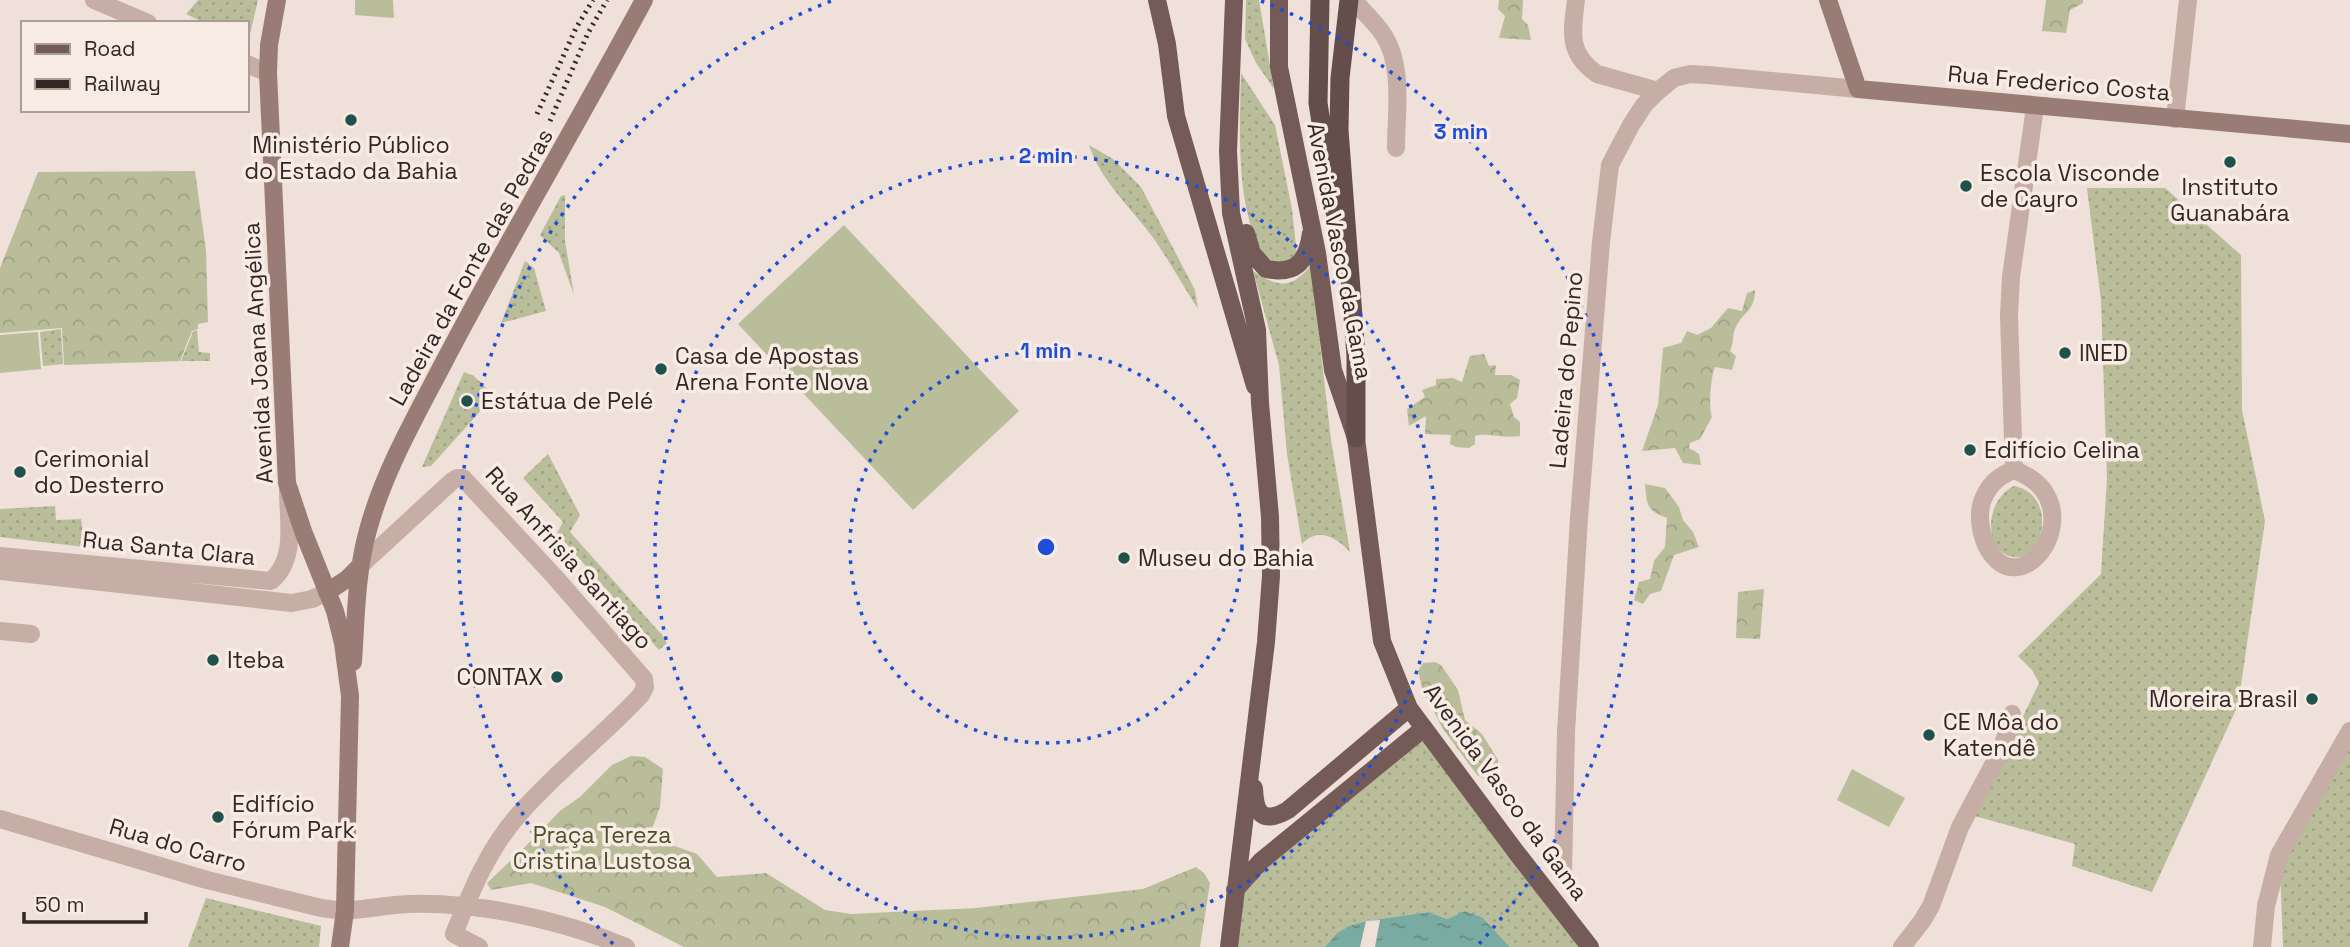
<svg xmlns="http://www.w3.org/2000/svg" width="2350" height="947" font-family="'Space Grotesk',sans-serif">
  <defs>
    <pattern id="grass-dots" width="8" height="8" patternUnits="userSpaceOnUse" patternTransform="scale(1.75)"><rect width="8" height="8" fill="#b9bd9a"/><path d="M2 2h.1M6 6h.1" fill="none" stroke="#a0a285" stroke-width="1.8" stroke-linecap="round"/></pattern>
    <pattern id="forest-crowns" width="20" height="18" patternUnits="userSpaceOnUse" patternTransform="scale(1.75)"><rect width="20" height="18" fill="#b9bd9a"/><path d="M2 6a3 3 0 1 1 6 0M12 15a3 3 0 1 1 6 0" fill="none" stroke="#a0a285"/></pattern>
    <pattern id="water-ripples" width="26" height="14" patternUnits="userSpaceOnUse" patternTransform="scale(1.75)"><rect width="26" height="14" fill="#79aba2"/><path d="M2 4q2-2 4 0t4 0M15 11q2-2 4 0t4 0" fill="none" stroke="#648b84"/></pattern>
  </defs>
  <rect width="100%" height="100%" fill="#efe0d9"/>
  <!-- grass -->
  <path fill="url(#grass-dots)" d="M198 0H258L248 43 247 23H205L186 14Z
    M1246 0H1259L1274 89 1256 63 1245 39Z
    M1241 73 1275 125 1292 209 1297 255 1290 261 1273 264C1233 228 1240 124 1241 73Z
    M1089 145 1113 159 1141 187 1195 290 1198 309C1183 286 1170 262 1154 239 1132 208 1101 182 1089 145Z
    M2087 188H2165L2241 255 2242 410 2265 521 2238 705 2152 892 2072 866 2075 844 1975 816 2039 683 2032 670 2018 656 2101 574 2107 479 2101 301Z
    M565 195V241L574 295 559 253 540 235 561 196Z
    M525 261 534 268 546 311 501 323Z
    M1311 265 1331 440 1350 552C1336 537 1318 527 1302 544L1287 454 1279 365 1253 271C1277 287 1292 290 1311 265Z
    M61 329 63 364 43 366 40 332Z
    M197 330 199 352 210 353V361H181L193 332Z
    M464 372 474 376 494 396 431 466 422 467Z
    M548 454 580 515 570 532 662 635 667 643 659 650 557 533 563 522 523 478Z
    M2014 486C2057 494 2045 558 2016 557 1984 556 1982 502 2014 486Z
    M55 506 56 520 81 519 85 547 0 537V509Z
    M1420 737 1583 947H1510L1482 917 1465 911 1447 919 1429 912 1366 921 1349 926 1337 933 1325 947H1234L1246 864Z
    M2350 747V947H2283L2280 868Z
    M206 898 321 926 319 947H188Z"/>
  <!-- forest -->
  <path fill="url(#forest-crowns)" d="M1499 0H1523L1522 19 1528 25 1531 40 1499 38 1505 16 1498 9Z
    M2046 0H2083V3L2070 10 2066 33 2042 31Z
    M195 171 206 251 208 322 198 324V329L192 331 180 361 64 365 62 328 0 333V268L38 172Z
    M1755 290C1755 312 1742 312 1735 329 1732 337 1734 343 1730 351L1736 356 1732 370 1715 367C1711 376 1708 408 1712 417L1700 439 1690 443 1689 448 1699 454 1701 465 1683 463 1675 448 1642 451 1658 405 1663 348 1681 343 1687 331 1697 335 1711 328 1728 308 1742 311 1747 293Z
    M1484 354 1489 366 1496 365 1495 375H1511L1520 380 1517 398 1510 404 1514 417 1520 422V436C1504 439 1486 432 1475 436V444L1469 448 1456 447 1450 444 1451 435 1425 434 1426 416 1409 426 1407 409 1425 397 1422 390 1436 385V379L1453 378 1462 382 1470 356Z
    M1645 484 1665 488 1679 507 1683 520 1693 532 1699 547 1674 555 1661 591 1650 594 1643 604 1634 600 1639 582 1650 579 1654 561 1665 547 1667 518C1646 510 1647 505 1645 484Z
    M1764 589 1760 639 1736 638 1738 592Z
    M1435 662 1441 665 1458 690 1465 720 1482 734 1498 760 1500 787 1477 775 1443 729 1423 691 1418 671 1423 663Z
    M631 756 645 757 663 769 660 807 652 829 666 843 697 854 717 877 766 873 825 910 851 914 976 908 1143 889 1196 867 1204 873 1210 883 1200 947H684L605 907 531 883 491 890 487 883 521 851 561 810 580 797 612 765Z"/>
  <!-- pitch -->
  <path fill="#b9bd9a" d="M355 0H393L394 18 355 15Z
    M844 225 1019 411 913 510 738 324Z
    M38 332 41 369 0 373V335Z
    M1852 769 1905 798 1889 827 1837 800Z"/>
  <!-- water -->
  <path fill="url(#water-ripples)" d="M1465 911 1482 917 1510 947H1325L1337 933 1349 926 1366 921 1429 912 1447 919Z"/>
  <!-- pier -->
  <path fill="#efe0d9" d="M1380 920 1375 947H1360L1366 921Z"/>
  <g fill="none" stroke-linecap="round" stroke-linejoin="round">
    <!-- minor -->
    <path stroke="#c6ada5" stroke-width="18" d="M94 0 148 23
      M1354 0C1363 12 1374 21 1383 34 1404 65 1396 112 1396 148
      M1576 0C1572 32 1567 53 1597 74L1658 91
      M247 64 268 73
      M2175 119 2188 0
      M2014 470 2009 316 2011 277 2035 107
      M2014 470C2099 501 2021 615 1986 545 1980 531 1977 511 1984 497 1990 483 2000 475 2014 470Z
      M360 566 451 482 457 478H463L554 576 644 679 645 687 641 695C603 736 558 770 521 812 489 847 471 891 454 934L479 947
      M0 631 31 634
      M1563 873 1566 732 1579 518 1601 242 1610 165 1631 125 1644 105 1658 91 1674 78 1690 74 1708 75 1858 89
      M345 911C366 909 388 905 409 904 480 902 561 920 626 947
      M1902 947 1922 921 1931 906 1960 827 2002 748 2012 714"/>
    <!-- tertiary -->
    <path stroke="#c6ada5" stroke-width="18" d="M0 556 271 581C297 559 288 521 288 490
      M0 571 292 603 312 599 327 592
      M0 819 207 880 321 908 345 911
      M2262 947 2266 906 2279 855 2350 731"/>
    <!-- secondary -->
    <path stroke="#9a7c77" stroke-width="18" d="M277 0 269 45 268 73 287 483 303 531 335 611 343 643 350 696 345 911 340 947
      M1828 0 1858 89 2350 134
      M327 592 347 579 360 566
      M353 662C356 618 356 573 368 530 384 471 416 416 444 362 508 240 579 121 644 0"/>
    <!-- primary -->
    <path stroke="#745b58" stroke-width="18" d="M1157 0 1167 44 1176 116 1255 386
      M1279 0V67L1317 253 1333 370 1356 438 1382 641 1409 708 1516 852 1590 947
      M1246 233 1252 253 1266 269C1296 275 1307 262 1311 233
      M1254 788C1255 813 1262 825 1288 810L1409 708
      M1235 890 1261 861 1424 728
      M1229 947 1266 642 1271 576 1270 517 1260 403 1257 330 1231 213 1228 151 1234 0"/>
    <!-- trunk -->
    <path stroke="#644e4b" stroke-width="19" d="M1320 0 1318 103 1335 212
      M1349 0 1340 78 1339 130 1356 356V438"/>
    <!-- rail -->
    <path stroke="#332726" stroke-width="5" stroke-dasharray="2 5" stroke-linecap="butt" d="M537 114 576 28 593 0
      M550 121 588 33 607 0"/>
  </g>
  <!-- distance rings -->
  <g fill="none" stroke="#1d4ed8" stroke-width="3.5" stroke-dasharray="3.5 7">
    <circle cx="1046" cy="547" r="196"/>
    <circle cx="1046" cy="547" r="391"/>
    <path d="M613 944A587 587 0 0 1 831 1M1261 1A587 587 0 0 1 1479 944"/>
  </g>
  <!-- markers -->
  <g fill="#1e524a" stroke="#f8ebe4" stroke-width="2.5">
    <circle cx="351" cy="120" r="7"/>
    <circle cx="2230" cy="162" r="7"/>
    <circle cx="1966" cy="186" r="7"/>
    <circle cx="2065" cy="353" r="7"/>
    <circle cx="661" cy="369" r="7"/>
    <circle cx="467" cy="401" r="7"/>
    <circle cx="1970" cy="450" r="7"/>
    <circle cx="20" cy="472" r="7"/>
    <circle cx="1124" cy="558" r="7"/>
    <circle cx="213" cy="660" r="7"/>
    <circle cx="557" cy="677" r="7"/>
    <circle cx="2312" cy="699" r="7"/>
    <circle cx="1929" cy="735" r="7"/>
    <circle cx="218" cy="817" r="7"/>
  </g>
  <g text-anchor="middle" dominant-baseline="central" stroke-width="7" stroke-linejoin="round" paint-order="stroke">
    <!-- street labels -->
    <g font-size="23" fill="#332726" stroke="#f8ebe4">
      <text transform="translate(2059 83) rotate(5)">Rua Frederico Costa</text>
      <text transform="translate(1340 251) rotate(79)">Avenida Vasco da Gama</text>
      <text transform="translate(471 267) rotate(-61)">Ladeira da Fonte das Pedras</text>
      <text transform="translate(258 353) rotate(-93)">Avenida Joana Angélica</text>
      <text transform="translate(1566 370) rotate(-85)">Ladeira do Pepino</text>
      <text transform="translate(169 548) rotate(6)">Rua Santa Clara</text>
      <text transform="translate(569 558) rotate(48)">Rua Anfrisia Santiago</text>
      <text transform="translate(1506 792) rotate(54)">Avenida Vasco da Gama</text>
      <text transform="translate(178 845) rotate(16)">Rua do Carro</text>
    </g>
    <!-- poi labels -->
    <g font-size="23" fill="#332726" stroke="#f8ebe4" text-anchor="start">
      <text x="351" y="145" text-anchor="middle">Ministério Público<tspan x="351" dy="26">do Estado da Bahia</tspan></text>
      <text x="1980" y="173">Escola Visconde<tspan x="1980" dy="26">de Cayro</tspan></text>
      <text x="2230" y="187" text-anchor="middle">Instituto<tspan x="2230" dy="26">Guanabára</tspan></text>
      <text x="2079" y="353">INED</text>
      <text x="675" y="356">Casa de Apostas<tspan x="675" dy="26">Arena Fonte Nova</tspan></text>
      <text x="481" y="401">Estátua de Pelé</text>
      <text x="1984" y="450">Edifício Celina</text>
      <text x="34" y="459">Cerimonial<tspan x="34" dy="26">do Desterro</tspan></text>
      <text x="1138" y="558">Museu do Bahia</text>
      <text x="227" y="660">Iteba</text>
      <text x="543" y="677" text-anchor="end">CONTAX</text>
      <text x="2298" y="699" text-anchor="end">Moreira Brasil</text>
      <text x="1943" y="722">CE Môa do<tspan x="1943" dy="26">Katendê</tspan></text>
      <text x="232" y="804">Edifício<tspan x="232" dy="26">Fórum Park</tspan></text>
    </g>
    <!-- park labels -->
    <g font-size="23" fill="#4a502b" stroke="#f8ebe4">
      <text x="602" y="835">Praça Tereza<tspan x="602" dy="26">Cristina Lustosa</tspan></text>
    </g>
  </g>
  <circle cx="1046" cy="547" r="10" fill="#1d4ed8" stroke="#f8ebe4" stroke-width="3.5"/>
  <g font-size="21" text-anchor="middle" font-weight="bold" fill="#1d4ed8" stroke="#f8ebe4" stroke-width="7" stroke-linejoin="round" paint-order="stroke">
    <text x="1461" y="139">3 min</text>
    <text x="1046" y="163">2 min</text>
    <text x="1046" y="358">1 min</text>
  </g>
  <!-- legend -->
  <rect x="21" y="21" width="228" height="91" fill="#f8ebe4" stroke="#a99d98" stroke-width="2"/>
  <rect x="35" y="44" width="35" height="10" fill="#745b58" stroke="#a99d98" stroke-width="2"/>
  <text x="84" y="56" font-size="21" fill="#332726">Road</text>
  <rect x="35" y="79" width="35" height="10" fill="#332726" stroke="#a99d98" stroke-width="2"/>
  <text x="84" y="91" font-size="21" fill="#332726">Railway</text>
  <!-- scale -->
  <path d="M24 912v10h122v-10" fill="none" stroke="#332726" stroke-width="3.5"/>
  <text x="35" y="912" font-size="21" fill="#332726" stroke="#f8ebe4" stroke-width="5" paint-order="stroke">50 m</text>
</svg>
